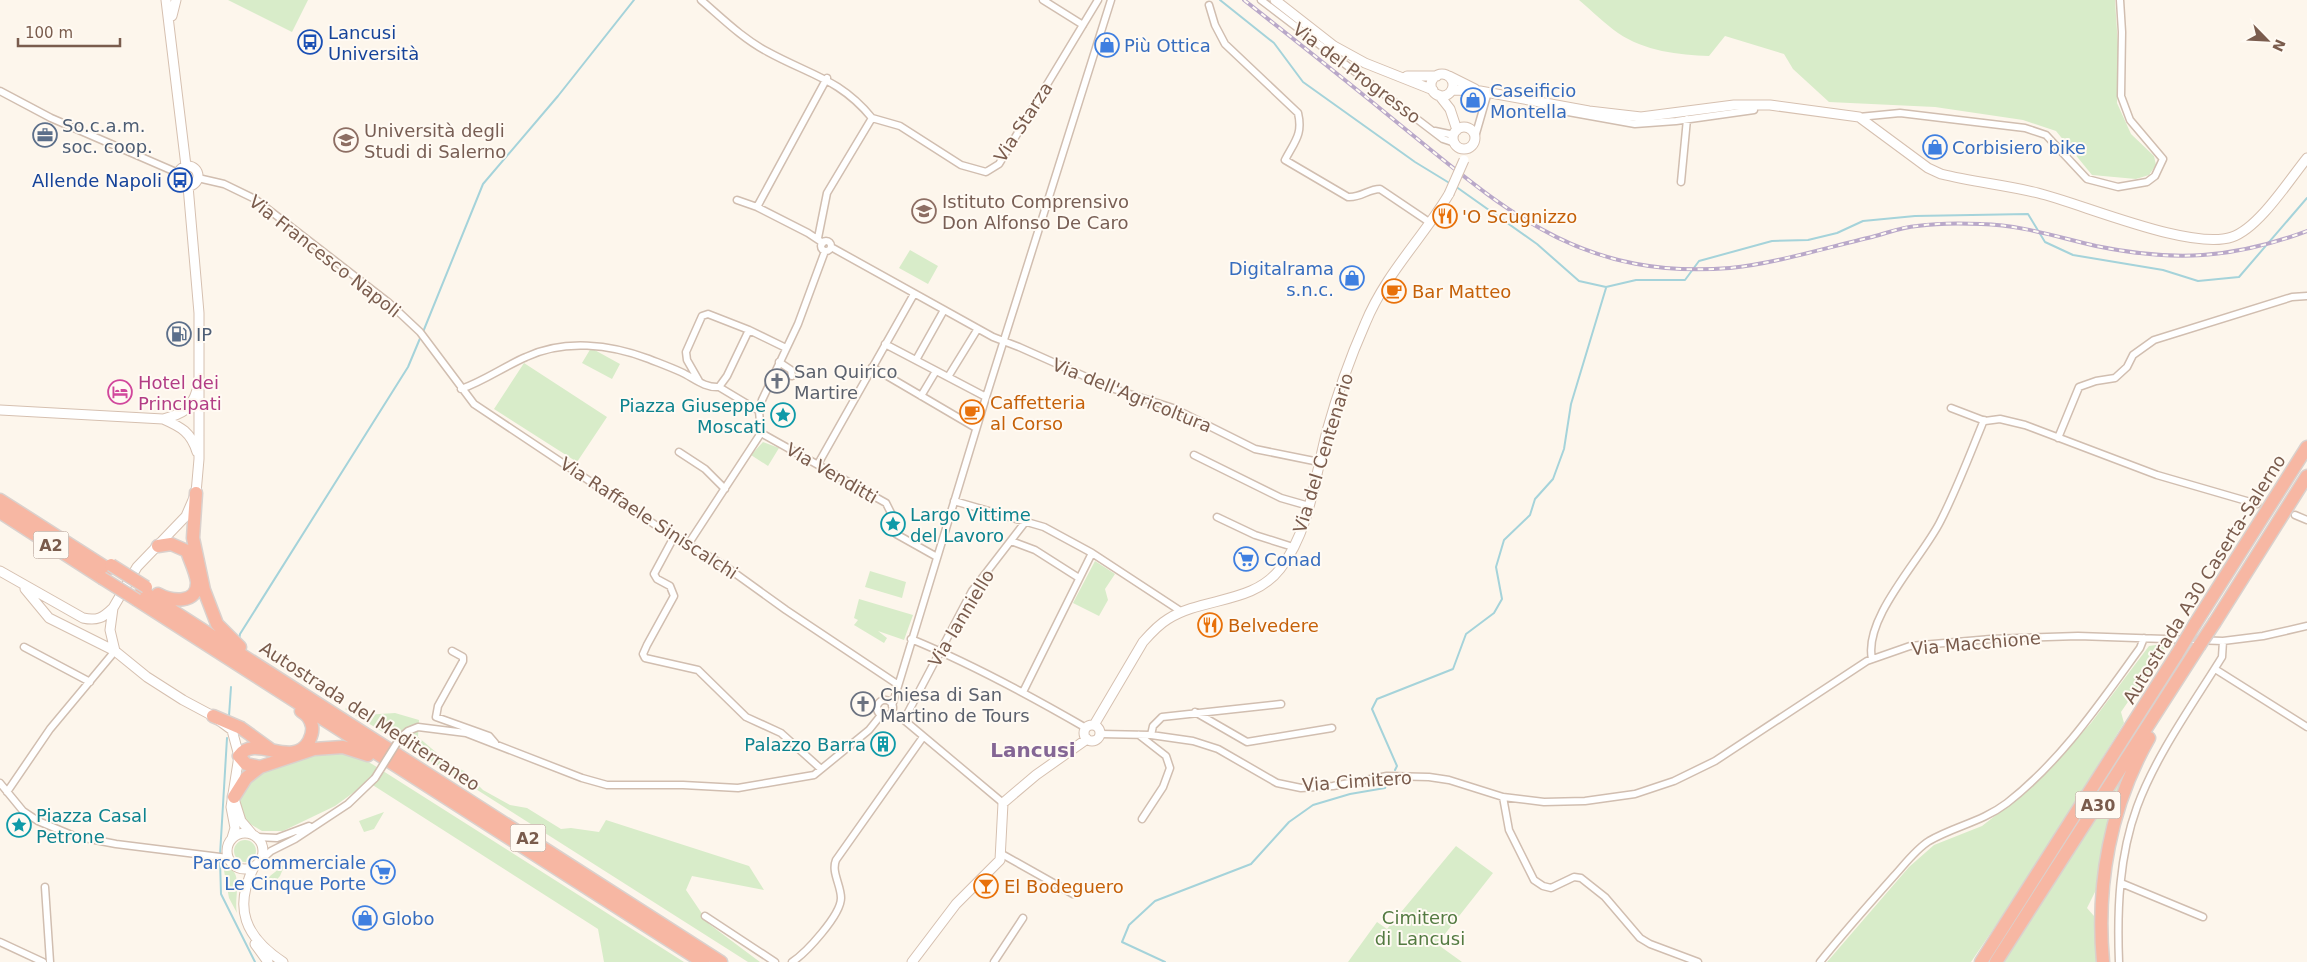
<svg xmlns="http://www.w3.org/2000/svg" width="2307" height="962" font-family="'DejaVu Sans',sans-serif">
  <rect width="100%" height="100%" fill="#fdf6ec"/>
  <!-- green -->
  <path fill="#d8ecc9" d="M228 0H308L292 32Z
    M1579 0H2115L2119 62 2117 103 2131 134 2154 156 2156 165 2149 175 2136 179 2092 175 2056 131 2023 120 1935 107 1829 102 1793 69 1784 54 1725 36 1709 56C1679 55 1644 51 1618 33 1605 24 1592 11 1579 0Z
    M910 250 938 266 928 284 899 268Z
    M591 348 620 364 612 379 582 363Z
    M524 363 607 417 577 462 494 409Z
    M763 442 779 448 768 466 751 455Z
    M1095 561 1115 574 1105 589 1108 600 1099 616 1073 603Z
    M870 571 906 582 902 598 865 587Z
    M859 599 913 615 904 640 878 631 887 638 884 643 854 625 858 620 854 618Z
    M2168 643 2121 712 2124 723 2030 875 1971 962H1827L1909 867 1934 845 1982 826 2032 787 2091 723 2149 646Z
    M347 708 364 715 395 713 419 720 418 737 451 765 464 771 483 790 510 805 527 808 561 829 571 828 599 832 606 820 749 866 764 890 692 876 686 890 709 924 760 962H748L460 779 345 709Z
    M348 751 372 764 684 962H604L598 929 368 782 335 806 283 831H262L247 822 238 802 240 794 258 772 317 753Z
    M2123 782 2100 867 2096 890 2087 908 2094 916 2098 962H2004L2118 784Z
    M384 812 374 829 364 832 359 821Z
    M234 851a11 11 0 1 1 22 0a11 11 0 1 1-22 0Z
    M1456 846 1493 873 1437 944 1462 962H1348L1377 922 1387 929Z
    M285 864 280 876 266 892 263 889 270 876Z
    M223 865C246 870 233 897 237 913L229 898Z"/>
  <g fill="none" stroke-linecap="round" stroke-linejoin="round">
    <!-- stream -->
    <path stroke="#a5d3da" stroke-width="2" d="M1220 0 1274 43 1303 82 1415 162 1451 184
      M1455 186 1537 244 1579 281 1606 287 1636 280H1685L1699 261 1772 241 1808 240 1837 233 1863 221 1915 216 2028 214 2045 242 2073 255 2163 270 2198 281 2239 277 2307 198
      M423 332 483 184 558 96 634 0
      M239 640 240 634 408 367 421 336
      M229 716 231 687
      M1395 770 1397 766 1372 709 1377 699 1453 669 1466 634 1494 613 1502 599 1496 567 1504 540 1530 515 1535 499 1553 479 1564 449 1571 404 1606 288
      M220 855 227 738
      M220 860 221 894 255 962
      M1165 962 1122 942 1129 925 1155 901 1251 864 1289 822 1313 805 1350 794 1385 788 1388 782"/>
    <!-- street casing -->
    <g stroke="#d1beb0" stroke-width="9">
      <path id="street" d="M701 0C722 18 743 39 768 52 810 75 840 79 872 118
        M1043 0 1083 25
        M1261 0 1443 139 1455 143
        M1209 5 1215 25 1225 44 1298 113C1303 134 1295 141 1285 160L1348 197C1361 198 1368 189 1380 189L1429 222
        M0 91 51 118 178 173
        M1551 105 1557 110 1635 124 1676 121 1754 110
        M1859 117 1900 113 2025 128 2046 135 2087 179 2118 187 2147 182 2155 176 2163 159 2130 120 2121 96 2122 32 2120 0
        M872 118 900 126 961 165 986 172 999 164 1098 0
        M1435 131 1454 135
        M1475 137 1488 92
        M198 178 224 184 255 199 388 302 420 332 474 404 657 526 725 566 786 610 897 684
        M1681 182 1687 119
        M737 200 757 207
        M818 238 827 193 872 118
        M821 246a5 5 0 1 1 10 0a5 5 0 1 1-10 0Z
        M823 243 808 233 757 207 827 78
        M831 247 993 337 1019 347 1111 388 1173 408 1255 449 1319 462
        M885 344 986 397
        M916 360 944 310
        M779 362 791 370 792 376
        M872 367 976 428
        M948 377 977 330
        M699 381 687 360 686 352 702 316 708 314 749 330
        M719 387 759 411
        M461 389C484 381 503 367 526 357 564 339 610 344 649 359 659 363 670 367 681 372 694 378 704 388 719 387L727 376 749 330 786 348
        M921 396 936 371
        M1951 408 1985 421 2000 419 2025 425 2157 475 2257 504
        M761 433 886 503 894 519 896 534 937 557
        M2058 438 2079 387 2096 381 2115 378 2127 367 2133 355 2154 340 2292 297 2307 296
        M679 452 705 469 725 489
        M1194 455 1281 498 1309 506
        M818 464 914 294
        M954 501 1044 527 1092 553 1182 612
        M2295 515 2307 520
        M1217 517 1255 535 1293 547
        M675 535 654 574 657 579 670 586 674 596 647 645 643 654 645 658 698 670 746 717 781 733 821 769
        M1011 541 1035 550 1079 578
        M689 543 761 433 759 411 762 400 798 324 825 251
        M911 639C972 664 1029 695 1086 728
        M24 647 90 682
        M452 651 463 657V661L438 706 436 717 489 736 495 743
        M1872 659C1863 618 1922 558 1940 522 1957 489 1970 454 1984 420
        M2215 669 2307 727
        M1023 692 1092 553
        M877 708a8 8 0 1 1 16 0a8 8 0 1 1-16 0Z
        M892 706 986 397 1111 0
        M1195 712 1247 742 1332 728
        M891 713 904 720 1003 803
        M904 720 972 591 1026 521
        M1100 734 1151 735 1193 741 1218 749 1277 783 1301 788 1333 786 1387 776 1429 777 1449 780 1503 797 1544 802 1585 801 1635 794 1674 781 1715 761 1867 661 1910 646 1991 639 2078 636 2223 641 2263 636 2307 626
        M1139 735 1166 756 1170 768 1163 787 1142 819
        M1151 735 1153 726 1162 717 1281 704
        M400 738 408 731 418 727 466 733 582 778 607 785H683L738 788 814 775 869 730 881 715
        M0 783 23 811 38 821 74 836 116 844 228 858
        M7 792 50 729 115 651
        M1503 797 1509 830 1534 880 1543 886 1551 888 1574 877 1581 878 1605 897 1640 938 1650 944 1698 962
        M256 837 277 838 309 826
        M1000 853 1073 894
        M261 860 271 851 295 839 348 804 375 778
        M2121 883 2203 917
        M45 887 50 962
        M705 916 775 962
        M0 942 43 962
        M792 962C806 953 841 915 841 898 841 885 831 872 836 860L923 737
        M994 962 1023 918
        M1820 962C1844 932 1869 904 1894 876 1905 864 1916 849 1929 841 1955 826 1982 822 2007 803 2061 761 2100 703 2140 648L2144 638
        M2119 962C2117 910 2119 856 2137 807 2156 755 2193 704 2222 657L2223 641"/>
    </g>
    <!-- secondary casing -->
    <g stroke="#d6c0b0" stroke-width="11">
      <path id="secondary" d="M166 0 186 166
        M1275 0 1334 46 1365 63 1433 90
        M172 16 176 0
        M1431 85a11 11 0 1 1 22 0a11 11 0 1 1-22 0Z
        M1407 76H1437
        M1449 76 1475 89
        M1452 90 1480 91 1589 111 1641 117 1734 105H1770L1859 117 1928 168 1941 174C1973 182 2006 185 2038 193 2083 204 2191 251 2232 237 2259 228 2289 180 2307 158
        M1439 95 1450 109 1457 130
        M1453 138a11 11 0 1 1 22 0a11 11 0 1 1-22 0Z
        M178 176a10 10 0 1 1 20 0a10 10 0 1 1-20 0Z
        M188 186 199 313V459L196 493 186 516 137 567 113 608 110 630 115 651 147 677 183 700 213 716 232 730 239 756 231 807 235 828 232 838
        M0 410 163 419C182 414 191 410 197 390
        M163 419C181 427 191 432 197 452
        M0 571 83 618C97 621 103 618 113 608
        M25 589 49 618 115 651
        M1094 725 1143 642C1150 634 1158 625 1168 619 1203 597 1253 604 1280 569 1310 531 1315 476 1327 431 1337 395 1350 358 1365 324 1386 273 1422 239 1449 194
        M1084 733a8 8 0 1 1 16 0a8 8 0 1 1-16 0Z
        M235 802 241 821 252 834
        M227 851a18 18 0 1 1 36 0a18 18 0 1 1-36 0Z
        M254 867C233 908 245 937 283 962
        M255 944 268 962
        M912 962 956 904 1000 860 1003 803 1036 775 1087 739"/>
    </g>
    <!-- highway casing -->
    <g stroke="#dad1cd" stroke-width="15">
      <path id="highway" d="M196 493 193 538 204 590 217 624 240 647
        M0 500 108 569
        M0 512 102 578
        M142 591 721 962
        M158 594C171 601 198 605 197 582 196 572 190 561 187 551L171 544 158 546
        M137 600 703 962
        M2215 622 2307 476
        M2195 624 2307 447
        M213 716 241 728 270 749
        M260 767 246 764 239 756C255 733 293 770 309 741 311 737 313 731 312 726 310 718 307 715 301 711
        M234 797 246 778 260 767 314 749 343 747 368 755
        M1981 962 2177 654
        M1996 962 2199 646
        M2103 962C2096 885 2110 806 2149 738"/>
    </g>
    <!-- street -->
    <use href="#street" stroke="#fff" stroke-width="6"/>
    <!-- secondary -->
    <use href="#secondary" stroke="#fff" stroke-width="9"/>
    <!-- highway -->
    <use href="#highway" stroke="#f7b7a3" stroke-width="12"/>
    <!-- rail casing -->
    <g stroke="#b9a8c9" stroke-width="4">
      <path id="rail" d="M1244 0C1296 41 1348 82 1399 124 1506 211 1581 280 1730 268 1773 264 1829 247 1872 237 1887 233 1902 227 1917 226 1938 223 1960 223 1981 224 2021 225 2057 237 2096 246 2174 262 2232 259 2307 231"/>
    </g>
    <!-- rail -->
    <use href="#rail" stroke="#fffaf3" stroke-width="2" stroke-dasharray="5.5" stroke-linecap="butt"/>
    <!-- street-bridge casing -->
    <g stroke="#d1beb0" stroke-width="9" stroke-linecap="butt">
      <path id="street-bridge" d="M375 778 400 738"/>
    </g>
    <!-- secondary-bridge casing -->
    <g stroke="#d6c0b0" stroke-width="11" stroke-linecap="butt">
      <path id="secondary-bridge" d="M1449 194 1464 160"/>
    </g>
    <!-- highway-bridge casing -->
    <g stroke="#dad1cd" stroke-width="15" stroke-linecap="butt">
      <path id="highway-bridge" d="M111 565 146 587
        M102 578 137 600
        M2199 646 2215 622
        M2177 654 2195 624"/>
    </g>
    <!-- street-bridge -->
    <use href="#street-bridge" stroke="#fff" stroke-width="6"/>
    <!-- secondary-bridge -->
    <use href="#secondary-bridge" stroke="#fff" stroke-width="9"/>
    <!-- highway-bridge -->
    <use href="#highway-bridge" stroke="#f7b7a3" stroke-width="12"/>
  </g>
  <!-- icons -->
  <defs>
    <g id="bus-ring" transform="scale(1.25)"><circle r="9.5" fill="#fffaf3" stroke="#1a4fb4" stroke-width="1.5"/><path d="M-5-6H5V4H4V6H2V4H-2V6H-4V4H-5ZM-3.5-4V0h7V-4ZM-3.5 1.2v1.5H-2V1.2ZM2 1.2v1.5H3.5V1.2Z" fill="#1a4fb4"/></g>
    <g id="shop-ring" transform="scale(1.25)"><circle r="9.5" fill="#fffaf3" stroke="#3f7fe0" stroke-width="1.5"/><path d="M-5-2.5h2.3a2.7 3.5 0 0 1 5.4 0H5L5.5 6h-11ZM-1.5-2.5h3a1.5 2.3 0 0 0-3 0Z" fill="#3f7fe0"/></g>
    <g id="office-ring" transform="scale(1.25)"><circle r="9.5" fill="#fffaf3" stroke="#5c6f8a" stroke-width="1.5"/><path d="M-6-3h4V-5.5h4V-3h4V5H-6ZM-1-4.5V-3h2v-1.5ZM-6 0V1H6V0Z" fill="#5c6f8a"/></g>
    <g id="university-ring" transform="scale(1.25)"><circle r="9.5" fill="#fffaf3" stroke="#8d6e63" stroke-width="1.5"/><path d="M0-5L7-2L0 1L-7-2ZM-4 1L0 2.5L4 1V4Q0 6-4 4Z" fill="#8d6e63"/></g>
    <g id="school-ring" transform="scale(1.25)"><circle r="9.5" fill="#fffaf3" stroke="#8d6e63" stroke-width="1.5"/><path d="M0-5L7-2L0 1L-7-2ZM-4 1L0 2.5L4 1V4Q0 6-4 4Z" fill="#8d6e63"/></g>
    <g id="restaurant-ring" transform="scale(1.25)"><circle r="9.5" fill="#fffaf3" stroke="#e8710a" stroke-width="1.5"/><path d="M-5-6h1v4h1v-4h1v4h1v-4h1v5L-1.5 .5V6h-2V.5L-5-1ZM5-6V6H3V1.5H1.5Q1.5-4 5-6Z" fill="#e8710a"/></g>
    <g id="cafe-ring" transform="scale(1.25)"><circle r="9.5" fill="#fffaf3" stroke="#e8710a" stroke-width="1.5"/><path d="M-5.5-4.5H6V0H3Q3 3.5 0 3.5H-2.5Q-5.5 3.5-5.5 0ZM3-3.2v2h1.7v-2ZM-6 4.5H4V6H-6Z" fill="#e8710a"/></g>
    <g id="fuel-ring" transform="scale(1.25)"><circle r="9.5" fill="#fffaf3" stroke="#5c6f8a" stroke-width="1.5"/><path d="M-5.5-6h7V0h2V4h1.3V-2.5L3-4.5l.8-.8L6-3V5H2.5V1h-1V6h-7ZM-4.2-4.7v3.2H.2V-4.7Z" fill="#5c6f8a"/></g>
    <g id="church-ring" transform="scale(1.25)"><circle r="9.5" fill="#fffaf3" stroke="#6b7280" stroke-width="1.5"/><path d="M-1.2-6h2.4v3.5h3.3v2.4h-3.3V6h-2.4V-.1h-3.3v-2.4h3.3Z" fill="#6b7280"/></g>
    <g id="hotel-ring" transform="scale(1.25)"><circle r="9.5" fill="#fffaf3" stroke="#d1479c" stroke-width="1.5"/><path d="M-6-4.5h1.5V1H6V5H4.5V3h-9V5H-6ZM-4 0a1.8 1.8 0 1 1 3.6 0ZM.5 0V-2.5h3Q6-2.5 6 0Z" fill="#d1479c"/></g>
    <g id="sight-ring" transform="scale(1.25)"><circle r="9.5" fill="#fffaf3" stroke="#0f9aa8" stroke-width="1.5"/><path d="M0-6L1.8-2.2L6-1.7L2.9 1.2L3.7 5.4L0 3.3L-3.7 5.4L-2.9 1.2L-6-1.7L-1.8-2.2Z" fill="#0f9aa8"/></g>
    <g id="supermarket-ring" transform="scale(1.25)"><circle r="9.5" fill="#fffaf3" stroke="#3f7fe0" stroke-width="1.5"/><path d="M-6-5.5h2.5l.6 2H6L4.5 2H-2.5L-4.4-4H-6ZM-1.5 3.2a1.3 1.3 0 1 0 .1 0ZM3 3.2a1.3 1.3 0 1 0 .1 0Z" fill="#3f7fe0"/></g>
    <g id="building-ring" transform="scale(1.25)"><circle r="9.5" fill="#fffaf3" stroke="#0f9aa8" stroke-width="1.5"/><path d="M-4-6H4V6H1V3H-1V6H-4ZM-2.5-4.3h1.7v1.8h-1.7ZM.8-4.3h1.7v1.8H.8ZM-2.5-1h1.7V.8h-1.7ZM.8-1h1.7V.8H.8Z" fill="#0f9aa8"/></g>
    <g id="bar-ring" transform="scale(1.25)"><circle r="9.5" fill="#fffaf3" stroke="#e8710a" stroke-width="1.5"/><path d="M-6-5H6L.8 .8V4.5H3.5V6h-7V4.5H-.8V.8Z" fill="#e8710a"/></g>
  </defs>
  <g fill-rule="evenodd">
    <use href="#bus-ring" x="310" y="42"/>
    <use href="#shop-ring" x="1107" y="45"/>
    <use href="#shop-ring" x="1473" y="100"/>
    <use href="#office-ring" x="45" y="135"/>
    <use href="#university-ring" x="346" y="140"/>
    <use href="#shop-ring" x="1935" y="147"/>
    <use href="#bus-ring" x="180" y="180"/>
    <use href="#school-ring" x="924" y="211"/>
    <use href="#restaurant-ring" x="1445" y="216"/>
    <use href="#shop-ring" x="1352" y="278"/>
    <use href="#cafe-ring" x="1394" y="291"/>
    <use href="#fuel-ring" x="179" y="334"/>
    <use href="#church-ring" x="777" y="381"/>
    <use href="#hotel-ring" x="120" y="392"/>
    <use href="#cafe-ring" x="972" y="412"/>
    <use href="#sight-ring" x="783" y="415"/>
    <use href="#sight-ring" x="893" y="524"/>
    <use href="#supermarket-ring" x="1246" y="559"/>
    <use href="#restaurant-ring" x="1210" y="625"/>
    <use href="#church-ring" x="863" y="704"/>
    <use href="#building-ring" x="883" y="744"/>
    <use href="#sight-ring" x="19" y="825"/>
    <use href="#supermarket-ring" x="383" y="872"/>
    <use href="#bar-ring" x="986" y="886"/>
    <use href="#shop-ring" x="365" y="918"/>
  </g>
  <g text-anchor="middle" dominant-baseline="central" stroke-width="4" stroke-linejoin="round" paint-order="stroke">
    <!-- shield labels -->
    <g fill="#fffaf3" stroke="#a28b7f" stroke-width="1">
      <rect x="33.5" y="531.5" width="35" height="27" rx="4"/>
      <rect x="2075.5" y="791.5" width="45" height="27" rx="4"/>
      <rect x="510.5" y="824.5" width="35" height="27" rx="4"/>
    </g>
    <g font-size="16" font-weight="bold" fill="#7a5c4d">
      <text x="51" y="545">A2</text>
      <text x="2098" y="805">A30</text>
      <text x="528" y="838">A2</text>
    </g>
    <!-- transit labels -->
    <g font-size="18" fill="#164399" stroke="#fffaf3" text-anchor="start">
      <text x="328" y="32">Lancusi<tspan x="328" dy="21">Università</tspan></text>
      <text x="162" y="180" text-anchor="end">Allende Napoli</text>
    </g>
    <!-- shop labels -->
    <g font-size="18" fill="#366cbe" stroke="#fffaf3" text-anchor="start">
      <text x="1124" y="45">Più Ottica</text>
      <text x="1490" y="90">Caseificio<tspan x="1490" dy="21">Montella</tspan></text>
      <text x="1952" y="147">Corbisiero bike</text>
      <text x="1334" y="268" text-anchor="end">Digitalrama<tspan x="1334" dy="21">s.n.c.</tspan></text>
      <text x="1264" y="559">Conad</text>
      <text x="366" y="862" text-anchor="end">Parco Commerciale<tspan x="366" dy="21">Le Cinque Porte</tspan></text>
      <text x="382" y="918">Globo</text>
    </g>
    <!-- street labels -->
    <g font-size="18" fill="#7a5c4d" stroke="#fffaf3">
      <text transform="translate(1357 73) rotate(37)">Via del Progresso</text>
      <text transform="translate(1023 122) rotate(-57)">Via Starza</text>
      <text transform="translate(325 256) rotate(38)">Via Francesco Napoli</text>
      <text transform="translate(1132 395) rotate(22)">Via dell'Agricoltura</text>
      <text transform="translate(1323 453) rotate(-73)">Via del Centenario</text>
      <text transform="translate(832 473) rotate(30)">Via Venditti</text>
      <text transform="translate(649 518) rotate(33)">Via Raffaele Siniscalchi</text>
      <text transform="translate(2204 579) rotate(-58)">Autostrada A30 Caserta-Salerno</text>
      <text transform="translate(961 618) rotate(-59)">Via Ianniello</text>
      <text transform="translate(1976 643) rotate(-5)">Via Macchione</text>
      <text transform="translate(370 716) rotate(33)">Autostrada del Mediterraneo</text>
      <text transform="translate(1357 781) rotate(-4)">Via Cimitero</text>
    </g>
    <!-- service labels -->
    <g font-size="18" fill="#4e5e75" stroke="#fffaf3" text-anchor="start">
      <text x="62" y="125">So.c.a.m.<tspan x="62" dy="21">soc. coop.</tspan></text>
      <text x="196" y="334">IP</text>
    </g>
    <!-- education labels -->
    <g font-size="18" fill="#785e54" stroke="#fffaf3" text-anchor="start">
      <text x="364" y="130">Università degli<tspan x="364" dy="21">Studi di Salerno</tspan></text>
      <text x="942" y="201">Istituto Comprensivo<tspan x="942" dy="21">Don Alfonso De Caro</tspan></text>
    </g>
    <!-- food labels -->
    <g font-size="18" fill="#c56008" stroke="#fffaf3" text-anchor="start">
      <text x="1462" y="216">'O Scugnizzo</text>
      <text x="1412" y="291">Bar Matteo</text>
      <text x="990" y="402">Caffetteria<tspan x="990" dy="21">al Corso</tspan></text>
      <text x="1228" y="625">Belvedere</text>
      <text x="1004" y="886">El Bodeguero</text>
    </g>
    <!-- worship labels -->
    <g font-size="18" fill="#5b616d" stroke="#fffaf3" text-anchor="start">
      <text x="794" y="371">San Quirico<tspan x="794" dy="21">Martire</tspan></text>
      <text x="880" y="694">Chiesa di San<tspan x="880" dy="21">Martino de Tours</tspan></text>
    </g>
    <!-- hotel labels -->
    <g font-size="18" fill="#b23c85" stroke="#fffaf3" text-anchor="start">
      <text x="138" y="382">Hotel dei<tspan x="138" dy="21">Principati</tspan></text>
    </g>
    <!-- culture labels -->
    <g font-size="18" fill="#0d838f" stroke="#fffaf3" text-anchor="end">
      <text x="766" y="405">Piazza Giuseppe<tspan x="766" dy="21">Moscati</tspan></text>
      <text x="910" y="514" text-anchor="start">Largo Vittime<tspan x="910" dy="21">del Lavoro</tspan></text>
      <text x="866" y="744">Palazzo Barra</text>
      <text x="36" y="815" text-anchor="start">Piazza Casal<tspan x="36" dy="21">Petrone</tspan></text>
    </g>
    <!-- park labels -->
    <g font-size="18" fill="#537a41" stroke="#fffaf3">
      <text x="1420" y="917">Cimitero<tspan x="1420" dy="21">di Lancusi</tspan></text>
    </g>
    <!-- quarter labels -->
    <g font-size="20" font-weight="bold" fill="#846695" stroke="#fffaf3">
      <text x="1033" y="750">Lancusi</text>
    </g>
  </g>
  <!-- north arrow -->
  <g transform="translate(2267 40) rotate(114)" stroke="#fffaf3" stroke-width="4" paint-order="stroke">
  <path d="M0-4L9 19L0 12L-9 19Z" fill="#7a5c4d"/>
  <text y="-8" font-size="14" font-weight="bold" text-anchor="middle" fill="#7a5c4d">N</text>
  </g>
  <!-- scale -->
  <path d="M18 38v8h102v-8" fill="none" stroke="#7a5c4d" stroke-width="2.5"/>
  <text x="25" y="38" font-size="15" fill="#7a5c4d" stroke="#fffaf3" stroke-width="4" paint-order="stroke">100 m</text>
</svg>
